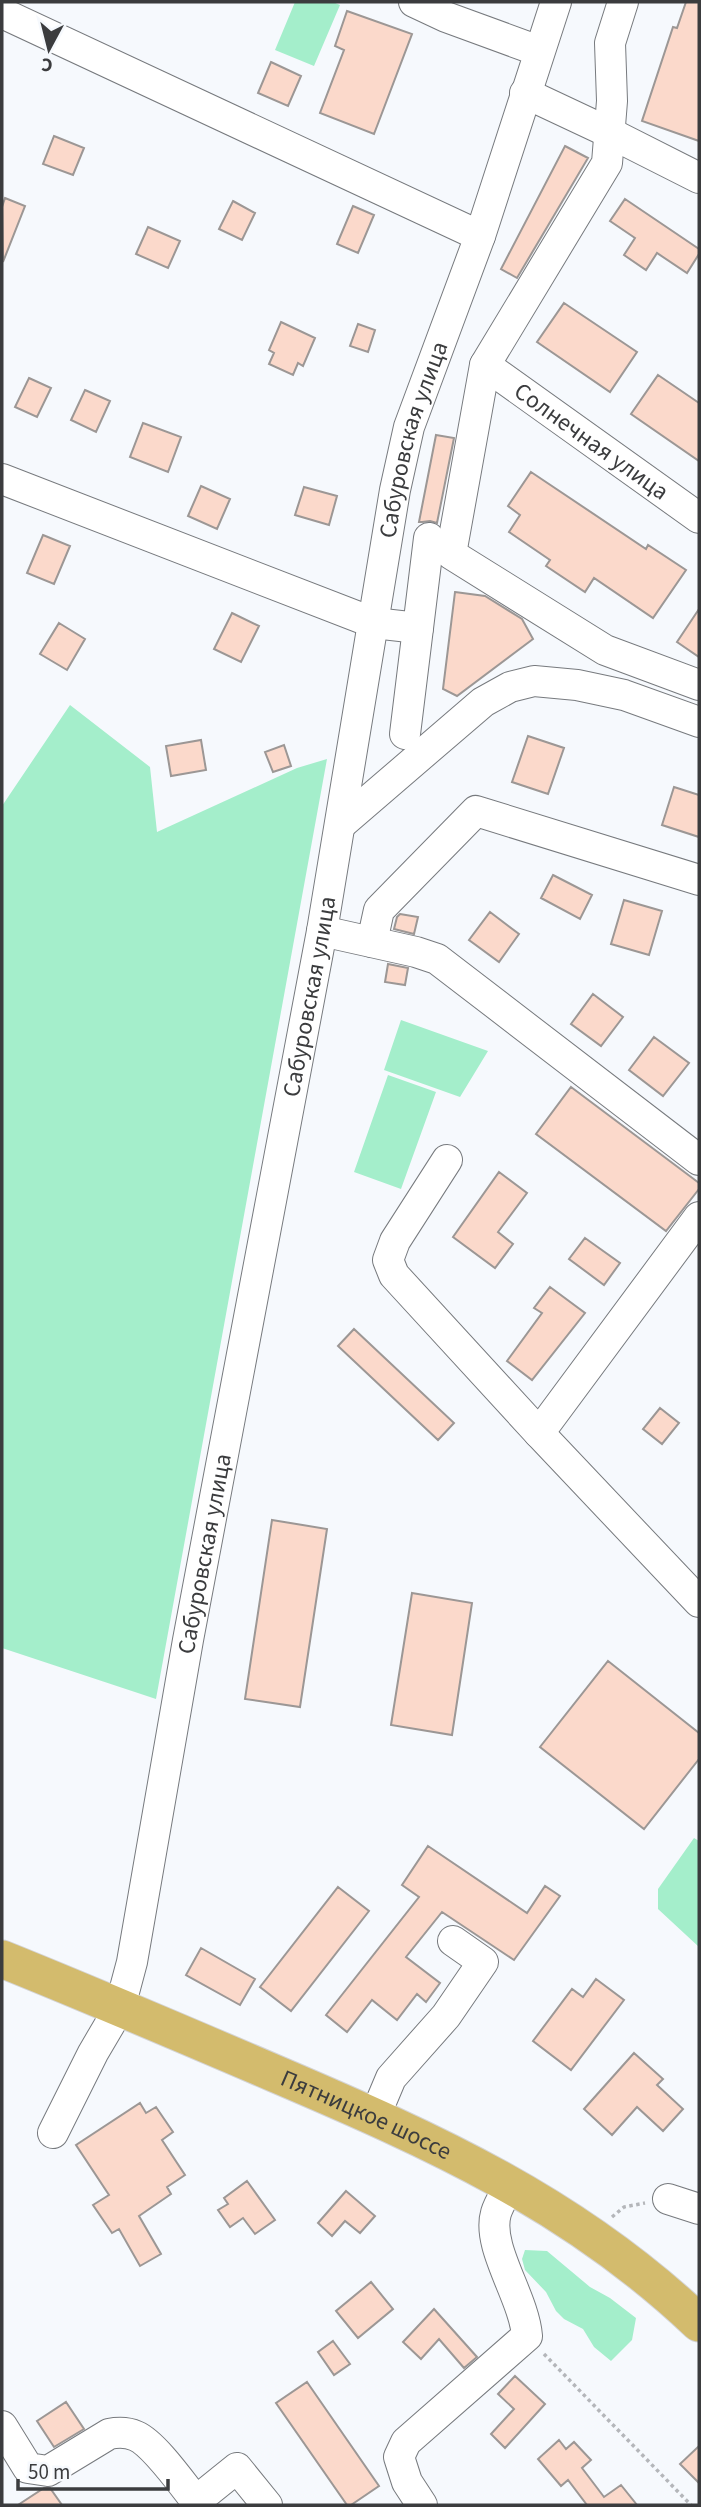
<svg xmlns="http://www.w3.org/2000/svg" width="701" height="2507" font-family="'Source Sans 3',sans-serif">
  <rect width="100%" height="100%" fill="#f6f9fd"/>
  <!-- green -->
  <path fill="#a4eecb" d="M295 2H333L340 5 314 66 275 50Z
    M70 705 150 767 157 832 297 768 327 759 156 1699 2 1648V806Z
    M401 1020 488 1051 460 1097 384 1070Z
    M388 1075 436 1092 401 1189 354 1172Z
    M694 1838 699 1841V1947L658 1909V1889Z
    M525 2250 547 2251 590 2287 610 2298 636 2318 632 2340 611 2361 594 2347 583 2329 564 2319 556 2311 546 2292 525 2270 522 2259Z"/>
  <!-- building -->
  <path fill="#fbd9cb" stroke="#9c9795" stroke-width="2" d="M686 2H699V141L642 121 673 27 677 28Z
    M347 11 412 34 374 134 320 113 344 50 335 46Z
    M271 62 301 76 288 106 258 93Z
    M54 136 84 148 73 175 43 164Z
    M565 146 588 158 517 278 501 269Z
    M5 198 25 206 3 262 2 207Z
    M625 199 699 249V254L687 273 657 253 646 270 624 255 635 238 610 221Z
    M233 201 255 213 242 240 219 229Z
    M353 206 374 215 358 253 337 244Z
    M148 227 180 241 168 268 136 254Z
    M564 303 637 352 610 392 537 342Z
    M281 322 315 338 303 366 298 363 293 375 269 364 274 353 269 350Z
    M358 324 375 330 368 352 350 346Z
    M658 375 699 403V461L631 414Z
    M29 378 51 388 37 417 15 407Z
    M85 390 110 401 96 432 71 420Z
    M143 423 181 437 168 472 130 457Z
    M436 435 454 438 437 523 430 521 422 522H419Z
    M531 472 646 549 648 545 686 570 653 618 594 578 585 592 546 566 550 560 509 532 520 515 508 506Z
    M201 486 230 499 217 529 188 516Z
    M304 487 337 496 329 525 295 515Z
    M43 535 70 546 54 584 27 573Z
    M455 592 485 596 522 619 533 639 457 696 443 689Z
    M699 609V657L677 642Z
    M232 613 259 626 241 662 214 649Z
    M59 623 85 639 67 670 40 654Z
    M528 736 564 748 548 794 512 782Z
    M201 740 206 770 171 776 166 746Z
    M284 745 291 766 273 772 265 752Z
    M674 787 699 795V837L662 825Z
    M553 875 592 895 580 919 541 898Z
    M624 900 662 911 649 955 611 944Z
    M490 912 519 934 499 962 469 940Z
    M400 914 418 917 414 934 394 929 397 917Z
    M388 964 408 968 405 985 385 982Z
    M593 994 623 1017 601 1046 571 1024Z
    M654 1037 689 1063 663 1096 629 1070Z
    M571 1087 699 1183V1189L666 1231 536 1134Z
    M499 1172 527 1193 498 1232 513 1244 495 1268 453 1237Z
    M585 1238 620 1263 604 1285 569 1259Z
    M550 1287 585 1313 532 1380 507 1361 542 1313 534 1308Z
    M354 1329 454 1423 438 1440 338 1346Z
    M660 1408 679 1423 662 1444 643 1429Z
    M272 1520 327 1529 300 1707 245 1699Z
    M412 1593 472 1603 452 1735 391 1725Z
    M608 1661 699 1733V1759L644 1829 540 1747Z
    M428 1846 527 1913 545 1886 560 1896 514 1960 442 1912 406 1957 440 1983 426 2002 417 1994 397 2020 372 2000 347 2032 326 2015 419 1897 402 1885Z
    M338 1887 369 1911 291 2011 260 1987Z
    M201 1948 255 1979 240 2005 186 1975Z
    M596 1979 624 2000 571 2070 533 2041 572 1989 583 1997Z
    M634 2053 663 2079 657 2085 683 2109 663 2131 637 2107 612 2135 584 2109Z
    M140 2103 146 2113 156 2107 173 2132 162 2140 185 2175 167 2187 171 2194 139 2216 161 2254 140 2266 119 2229 112 2233 93 2205 109 2195 76 2145Z
    M247 2181 275 2220 255 2234 243 2218 230 2227 218 2210 228 2204 224 2198Z
    M346 2191 375 2216 360 2233 345 2221 332 2236 318 2223Z
    M371 2282 393 2309 358 2338 336 2311Z
    M434 2309 477 2357 464 2368 439 2339 421 2359 403 2342Z
    M333 2341 350 2364 334 2375 318 2352Z
    M515 2376 545 2404 505 2448 491 2434 514 2409 498 2394Z
    M307 2382 379 2486 351 2505H347L276 2403Z
    M66 2402 84 2429 54 2447 37 2421Z
    M559 2440 566 2449 574 2442 591 2460 582 2468 604 2497 621 2485 637 2505H587L568 2480 561 2486 538 2459Z
    M699 2446V2483L680 2464Z
    M44 2488H50L62 2505H18Z"/>
  <g fill="none" stroke-linecap="round" stroke-linejoin="round">
    <!-- minor casing -->
    <g stroke="#777a7e" stroke-width="32">
      <g id="minor">
        <path d="M414 2 446 17 539 51"/>
        <path d="M623 2 610 43 612 101 607 163 485 365 451 554 605 650 699 685"/>
        <path d="M2 13 480 236"/>
        <path d="M525 93 608 132 699 178"/>
        <path id="s1" d="M485 365 699 518"/>
        <path d="M2 479 374 623 418 628 429 538"/>
        <path d="M405 734 418 628"/>
        <path d="M341 824 483 702 510 687 534 681 577 685 624 695 699 722"/>
        <path d="M322 931 416 952 437 959 699 1160"/>
        <path d="M372 942 379 910 476 811 699 880"/>
        <path d="M447 1160 395 1241 388 1260 394 1275 539 1433"/>
        <path d="M699 1217 539 1433 699 1602"/>
        <path d="M375 2116 391 2078 446 2016 483 1962 453 1941"/>
        <path id="s2" d="M53 2133 93 2053 120 2007 132 1962 188 1640 322 931 395 490 409 427 480 236 556 2"/>
        <path d="M668 2199 699 2209"/>
        <path d="M2 2426 28 2468 48 2471 109 2434C119 2432 127 2432 136 2436 155 2444 185 2488 199 2505"/>
        <path d="M196 2501 237 2468 267 2505"/>
        <path d="M422 2505 407 2482 399 2457 406 2442 527 2336C524 2297 486 2247 496 2213 499 2203 506 2193 511 2183"/>
      </g>
    </g>
    <!-- major casing -->
    <g stroke="#d4d4d5" stroke-width="39">
      <g id="major">
        <path id="s3" d="M2 1959C94 1996 185 2035 276 2074 433 2141 574 2204 699 2323"/>
      </g>
    </g>
    <!-- path -->
    <path stroke="#b4b6ba" stroke-width="3.5" stroke-dasharray="3.5 3.5" stroke-linecap="butt" d="M612 2217 624 2207 645 2203
      M544 2354 691 2505"/>
    <!-- minor -->
    <use href="#minor" stroke="#fff" stroke-width="30"/>
    <!-- major -->
    <use href="#major" stroke="#d3bb6d" stroke-width="37"/>
  </g>
  <g text-anchor="middle" dominant-baseline="central" stroke-width="7" stroke-linejoin="round" paint-order="stroke">
    <!-- street labels -->
    <g font-size="24" fill="#3b3c3e" stroke="#f6f9fd">
      <text stroke="none"><textPath href="#s2" startOffset="1738">Сабуровская улица</textPath></text>
      <text stroke="none"><textPath href="#s1" startOffset="131">Солнечная улица</textPath></text>
      <text stroke="none"><textPath href="#s2" startOffset="1171">Сабуровская улица</textPath></text>
      <text stroke="none"><textPath href="#s2" startOffset="604">Сабуровская улица</textPath></text>
      <text stroke="none"><textPath href="#s3" startOffset="396">Пятницкое шоссе</textPath></text>
    </g>
  </g>
  <!-- border -->
  <rect width="701" height="2507" fill="none" stroke="#3b3c3e" stroke-width="7"/>
  <!-- north arrow -->
  <g transform="translate(49 49) rotate(187)" stroke="#f6f9fd" stroke-width="5" paint-order="stroke">
  <path d="M0-5L12 26L0 18L-12 26Z" fill="#3b3c3e"/>
  <text y="-10" font-size="19" font-weight="bold" text-anchor="middle" fill="#3b3c3e">С</text>
  </g>
  <!-- scale -->
  <path d="M18 2479v10h150v-10" fill="none" stroke="#3b3c3e" stroke-width="3.5"/>
  <text x="28" y="2479" font-size="21" fill="#3b3c3e" stroke="#f6f9fd" stroke-width="5" paint-order="stroke">50 m</text>
</svg>
